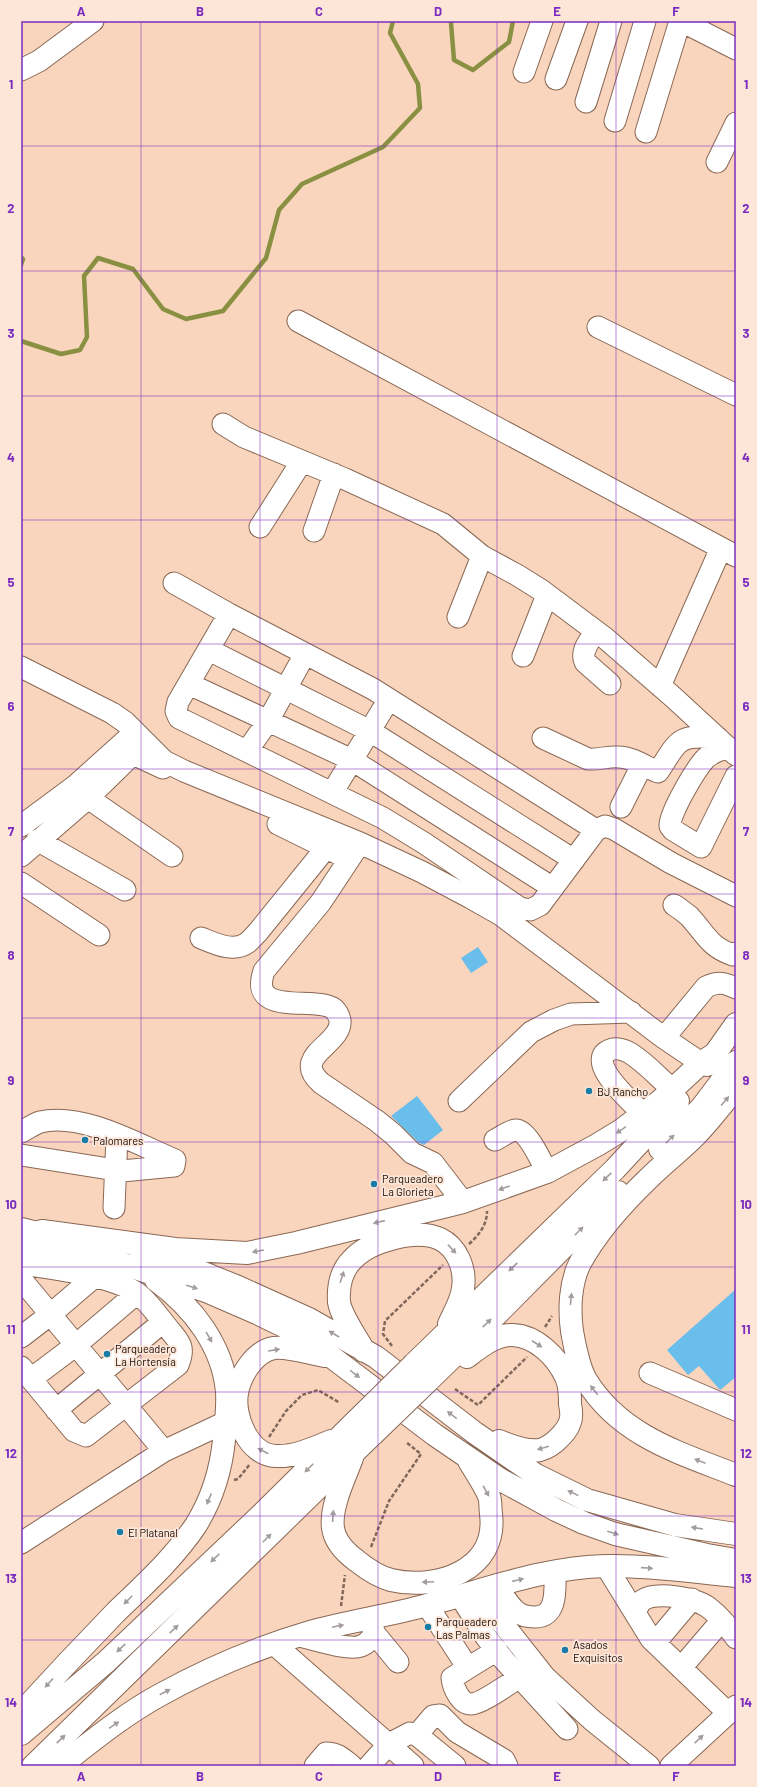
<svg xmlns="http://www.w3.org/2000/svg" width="757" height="1787" font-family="Barlow,sans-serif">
  <rect width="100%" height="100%" fill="#fad5be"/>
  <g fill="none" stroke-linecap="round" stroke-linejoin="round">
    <!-- stream -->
    <path stroke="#899041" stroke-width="4.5" d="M452 21 451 23 454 60 473 70 509 42 513 21
      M21 257 23 259 21 265
      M21 341 61 354 80 350 87 337 84 276 98 258 133 269 163 309 186 319 223 311 266 258 279 210 302 184 383 147 420 108 418 84 390 33 393 21"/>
  </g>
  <!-- building -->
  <path fill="#6abeeb" d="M478 947 488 962 471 973 461 958Z
    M417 1096 443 1130 424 1145 419 1143 391 1116Z
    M736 1289V1377L720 1390 699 1366 688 1375 667 1350Z"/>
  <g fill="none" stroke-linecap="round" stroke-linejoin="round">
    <!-- minor casing -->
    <g stroke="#896854" stroke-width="23">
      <path id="minor" d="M681 21 736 49
        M21 70 39 61 93 21
        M524 72 542 21
        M556 79 577 21
        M586 102 611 21
        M615 121 645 21
        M646 132 680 21
        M717 162 736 123
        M298 321 736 556
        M598 327 736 395
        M223 424 244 437 345 479 443 524 482 556 517 575 541 590 605 638 673 697 736 755
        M260 527 302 461
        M314 531 334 474
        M174 583 229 614 373 689 596 830
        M229 614 178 702 176 711 179 718 383 818 424 843 520 908 530 910 540 905 596 830 605 826 614 829 671 863 736 896
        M458 617 482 556
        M596 631C590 640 580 651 585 662L610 684
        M209 650 370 731 574 860
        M523 656 547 595
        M21 667 112 713 125 722 164 761 184 771 360 843 422 872 471 898 501 915 664 1038 701 1063
        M189 684 352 760 553 888
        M660 686 721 548
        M543 738 588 759C599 760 608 756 619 757 632 757 646 767 658 772 679 740 677 734 718 738
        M728 747C721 750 711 753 706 758 696 768 669 814 670 826L673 830 701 847 736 776
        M247 751 268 721 305 654
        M133 754 163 768
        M332 793 389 699
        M88 798 172 856
        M621 807 642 765
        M278 824 349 859
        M21 826 75 786 135 732
        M37 840 125 890
        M360 843 321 902 264 971C248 1018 315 995 334 1009 337 1012 339 1016 340 1020 343 1045 290 1055 321 1083L377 1121 393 1134 412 1153 433 1163 463 1202
        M21 856 88 798 143 744
        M21 883 99 935
        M674 905C679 908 684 912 689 916 705 933 709 947 733 955L736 953
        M201 938C214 943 233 953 247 943 251 940 255 935 258 932L334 838
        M664 1038 706 987C718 981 725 983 736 988
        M459 1101 531 1032 554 1020 571 1014 631 1012
        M643 1114C634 1104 583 1061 610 1050 616 1047 625 1050 630 1053 646 1063 659 1078 673 1090
        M21 1132C27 1129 34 1124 40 1122 82 1112 137 1144 175 1160L174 1166 122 1171 21 1155
        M495 1140C501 1137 509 1131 515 1130 527 1128 542 1163 547 1172
        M114 1208 117 1135
        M21 1264C54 1269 110 1275 137 1293 149 1302 158 1316 168 1328 179 1342 186 1346 178 1365L86 1436 74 1431 21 1367
        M21 1279 164 1451
        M21 1337 51 1314 93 1278
        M650 1373 736 1410
        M31 1379 76 1345 137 1293
        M56 1410 163 1322
        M21 1543 164 1451 226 1422
        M606 1566 651 1639 728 1713
        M496 1585C502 1593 509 1606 517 1612 522 1616 530 1617 535 1617 558 1617 555 1588 555 1572
        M477 1591 545 1677 592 1720 649 1766
        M460 1596 486 1637 504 1660 567 1729
        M427 1605 468 1668 497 1650
        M635 1613C637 1609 639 1602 643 1600 656 1591 697 1598 709 1608 720 1616 728 1627 736 1638
        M375 1634 398 1662
        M299 1636C314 1639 348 1651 361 1646 367 1644 371 1639 375 1634L369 1619
        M655 1643 692 1599
        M274 1644 413 1766
        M468 1668 452 1678C453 1687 460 1704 471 1704 481 1704 510 1683 520 1677
        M681 1668 722 1620
        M417 1735 433 1716 440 1715 457 1732 504 1760 507 1766
        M315 1766 326 1753C338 1753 343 1759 352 1766
        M369 1766 389 1744 410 1733 417 1735 455 1766
        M671 1766 736 1706"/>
    </g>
    <!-- major casing -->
    <g stroke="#896854" stroke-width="24">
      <path id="major" d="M707 1065 736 1024
        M736 1088C722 1104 710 1121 695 1136 680 1151 663 1164 648 1179 623 1203 597 1232 580 1263 570 1283 569 1310 572 1331 575 1347 578 1366 586 1380 620 1436 680 1453 736 1475
        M660 1149 702 1107 736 1062
        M21 1229 57 1238
        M42 1231 175 1249 247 1253 296 1243 463 1202 547 1172 597 1145 620 1131 660 1101 701 1063 716 1053
        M21 1245 83 1255 126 1265 206 1291 259 1314 294 1331 333 1358 435 1435 501 1480 556 1510 584 1523 615 1534 707 1555 736 1560
        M140 1257 191 1268 238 1287 309 1319 376 1357 475 1433 536 1475 587 1500 675 1525 736 1534
        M364 1351C357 1338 341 1316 339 1302 338 1287 341 1271 352 1260 369 1241 416 1228 440 1239 457 1247 466 1269 463 1288 462 1300 454 1313 449 1324
        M325 1356C311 1354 288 1346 274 1348 255 1351 240 1375 237 1393 233 1416 248 1455 276 1456 295 1457 314 1448 331 1441
        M467 1357C480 1347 496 1334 513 1335 536 1336 557 1357 566 1377 570 1385 570 1395 570 1404 571 1409 572 1417 570 1422 568 1429 563 1434 558 1439 553 1444 547 1448 540 1450 526 1452 511 1446 499 1441
        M414 1364 615 1169 678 1101
        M429 1380 502 1309 618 1192
        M352 1458C345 1477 330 1507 333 1528 335 1542 346 1553 357 1561 367 1569 379 1577 391 1580 437 1591 498 1570 491 1514 490 1508 491 1501 489 1496 484 1484 476 1473 469 1461
        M21 1713C52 1679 84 1645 116 1612 144 1585 174 1558 196 1525 212 1499 221 1470 224 1440 226 1424 228 1407 227 1392 223 1346 193 1307 156 1280
        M21 1734 106 1662 261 1515 356 1421
        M33 1766 373 1434
        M60 1766C92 1741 125 1714 160 1695 207 1669 259 1647 310 1632 349 1621 388 1616 427 1605 485 1590 545 1567 606 1566 649 1565 693 1572 736 1576"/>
    </g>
    <!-- path -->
    <path stroke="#80685a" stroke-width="2.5" stroke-dasharray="4 2" stroke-linecap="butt" d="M469 1244C479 1235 487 1225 487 1211
      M545 1327 552 1316
      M392 1346 383 1334 385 1321 443 1265
      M455 1389 478 1405 527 1357
      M269 1437 286 1411 302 1395 318 1390 340 1403
      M234 1480 238 1479 250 1464
      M371 1547 389 1501 421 1454 406 1442
      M341 1606 345 1575"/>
    <!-- minor -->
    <use href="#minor" stroke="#fff" stroke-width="21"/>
    <!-- major -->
    <use href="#major" stroke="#fff" stroke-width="22"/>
    <!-- major-bridge casing -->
    <g stroke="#896854" stroke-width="24" stroke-linecap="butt">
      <path id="major-bridge" d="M356 1421 414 1364
        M373 1434 429 1380"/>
    </g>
    <!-- major-bridge -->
    <use href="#major-bridge" stroke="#fff" stroke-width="22"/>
  </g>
  <!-- one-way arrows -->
  <defs><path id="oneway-solid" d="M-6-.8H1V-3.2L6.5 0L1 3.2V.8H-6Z"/></defs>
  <g fill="#a29d9b">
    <use href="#oneway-solid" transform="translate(725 1101) rotate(-50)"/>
    <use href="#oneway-solid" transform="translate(621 1130) rotate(146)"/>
    <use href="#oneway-solid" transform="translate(670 1139) rotate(-45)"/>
    <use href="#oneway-solid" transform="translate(607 1177) rotate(136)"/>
    <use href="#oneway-solid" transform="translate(504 1188) rotate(160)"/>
    <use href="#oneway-solid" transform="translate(379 1222) rotate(167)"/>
    <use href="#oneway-solid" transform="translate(579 1231) rotate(-45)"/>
    <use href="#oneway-solid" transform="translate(452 1249) rotate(47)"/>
    <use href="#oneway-solid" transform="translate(258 1251) rotate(170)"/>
    <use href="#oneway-solid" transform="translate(513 1267) rotate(136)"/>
    <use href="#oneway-solid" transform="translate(342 1277) rotate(-72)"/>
    <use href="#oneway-solid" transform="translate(192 1287) rotate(17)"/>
    <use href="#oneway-solid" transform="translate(571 1299) rotate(-84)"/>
    <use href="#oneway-solid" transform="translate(487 1323) rotate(-44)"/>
    <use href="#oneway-solid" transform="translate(334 1334) rotate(-150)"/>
    <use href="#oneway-solid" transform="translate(209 1337) rotate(60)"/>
    <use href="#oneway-solid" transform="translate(537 1344) rotate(33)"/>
    <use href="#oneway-solid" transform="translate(274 1350) rotate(-9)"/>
    <use href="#oneway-solid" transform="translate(355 1374) rotate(37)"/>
    <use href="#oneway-solid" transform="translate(594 1390) rotate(-128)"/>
    <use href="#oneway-solid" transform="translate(452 1415) rotate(-143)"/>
    <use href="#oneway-solid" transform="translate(543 1448) rotate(164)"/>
    <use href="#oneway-solid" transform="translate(263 1451) rotate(-152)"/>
    <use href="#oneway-solid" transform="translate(700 1461) rotate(-159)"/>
    <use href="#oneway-solid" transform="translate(309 1468) rotate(135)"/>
    <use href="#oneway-solid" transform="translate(486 1491) rotate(61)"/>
    <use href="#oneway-solid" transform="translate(573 1493) rotate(-154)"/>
    <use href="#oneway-solid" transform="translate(209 1499) rotate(113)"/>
    <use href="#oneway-solid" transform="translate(333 1516) rotate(-86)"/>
    <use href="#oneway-solid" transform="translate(697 1528) rotate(-171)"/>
    <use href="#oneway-solid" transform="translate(613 1533) rotate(17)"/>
    <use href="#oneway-solid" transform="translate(267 1538) rotate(-45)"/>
    <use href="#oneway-solid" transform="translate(215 1558) rotate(137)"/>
    <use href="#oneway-solid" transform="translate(647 1568) rotate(4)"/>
    <use href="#oneway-solid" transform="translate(518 1580) rotate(-13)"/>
    <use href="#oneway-solid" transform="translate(428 1582) rotate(177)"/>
    <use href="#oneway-solid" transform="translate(128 1600) rotate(135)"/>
    <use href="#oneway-solid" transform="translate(338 1626) rotate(-12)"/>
    <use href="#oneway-solid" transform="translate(174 1629) rotate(-44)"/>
    <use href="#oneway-solid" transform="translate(121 1648) rotate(137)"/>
    <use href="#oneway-solid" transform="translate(49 1683) rotate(132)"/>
    <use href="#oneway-solid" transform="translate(165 1692) rotate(-27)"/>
    <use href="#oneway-solid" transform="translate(114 1725) rotate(-34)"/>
    <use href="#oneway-solid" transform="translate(61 1739) rotate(-44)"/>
    <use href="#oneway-solid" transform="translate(699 1739) rotate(-43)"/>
  </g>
  <!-- grid -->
  <path fill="none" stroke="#7b2cbf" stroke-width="1" stroke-opacity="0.55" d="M141 21V1766M260 21V1766M378 21V1766M497 21V1766M616 21V1766M21 146H736M21 271H736M21 396H736M21 520H736M21 644H736M21 769H736M21 894H736M21 1018H736M21 1142H736M21 1267H736M21 1392H736M21 1516H736M21 1640H736"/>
  <!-- markers -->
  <g fill="#197ca7" stroke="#fde6d8" stroke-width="1.5">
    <circle cx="589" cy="1091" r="4"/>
    <circle cx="85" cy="1140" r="4"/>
    <circle cx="374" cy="1184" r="4"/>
    <circle cx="107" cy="1354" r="4"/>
    <circle cx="120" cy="1532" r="4"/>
    <circle cx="428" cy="1627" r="4"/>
    <circle cx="565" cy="1650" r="4"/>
  </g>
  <g text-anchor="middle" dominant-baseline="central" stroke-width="3.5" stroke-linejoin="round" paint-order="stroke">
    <!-- poi labels -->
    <g font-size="11" fill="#170b05" stroke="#fde6d8" text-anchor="start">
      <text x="597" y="1091">BJ Rancho</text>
      <text x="93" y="1140">Palomares</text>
      <text x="382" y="1178">Parqueadero<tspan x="382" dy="13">La Glorieta</tspan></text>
      <text x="115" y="1348">Parqueadero<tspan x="115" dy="13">La Hortensia</tspan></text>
      <text x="128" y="1532">El Platanal</text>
      <text x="436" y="1621">Parqueadero<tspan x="436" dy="13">Las Palmas</tspan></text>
      <text x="573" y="1644">Asados<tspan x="573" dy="13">Exquisitos</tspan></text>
    </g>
  </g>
  <!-- border -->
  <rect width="757" height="1787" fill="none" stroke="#fde6d8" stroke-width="44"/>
  <rect x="22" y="22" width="713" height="1743" fill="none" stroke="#7b2cbf" stroke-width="1.5"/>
  <g font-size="13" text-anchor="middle" font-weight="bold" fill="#7b2cbf">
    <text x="81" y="16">A</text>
    <text x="200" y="16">B</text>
    <text x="319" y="16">C</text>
    <text x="438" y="16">D</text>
    <text x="557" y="16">E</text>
    <text x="676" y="16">F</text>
    <text x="11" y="89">1</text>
    <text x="746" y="89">1</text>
    <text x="11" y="213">2</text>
    <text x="746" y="213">2</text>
    <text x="11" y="338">3</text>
    <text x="746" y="338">3</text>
    <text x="11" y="462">4</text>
    <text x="746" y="462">4</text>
    <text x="11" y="587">5</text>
    <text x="746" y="587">5</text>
    <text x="11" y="711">6</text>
    <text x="746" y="711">6</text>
    <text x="11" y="836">7</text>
    <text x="746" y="836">7</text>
    <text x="11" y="960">8</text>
    <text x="746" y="960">8</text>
    <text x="11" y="1085">9</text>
    <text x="746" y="1085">9</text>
    <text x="11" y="1209">10</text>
    <text x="746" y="1209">10</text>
    <text x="11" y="1334">11</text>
    <text x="746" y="1334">11</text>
    <text x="11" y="1458">12</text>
    <text x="746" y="1458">12</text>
    <text x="11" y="1583">13</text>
    <text x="746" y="1583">13</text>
    <text x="11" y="1707">14</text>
    <text x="746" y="1707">14</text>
    <text x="81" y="1781">A</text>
    <text x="200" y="1781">B</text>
    <text x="319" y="1781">C</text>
    <text x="438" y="1781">D</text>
    <text x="557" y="1781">E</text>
    <text x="676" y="1781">F</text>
  </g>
</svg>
